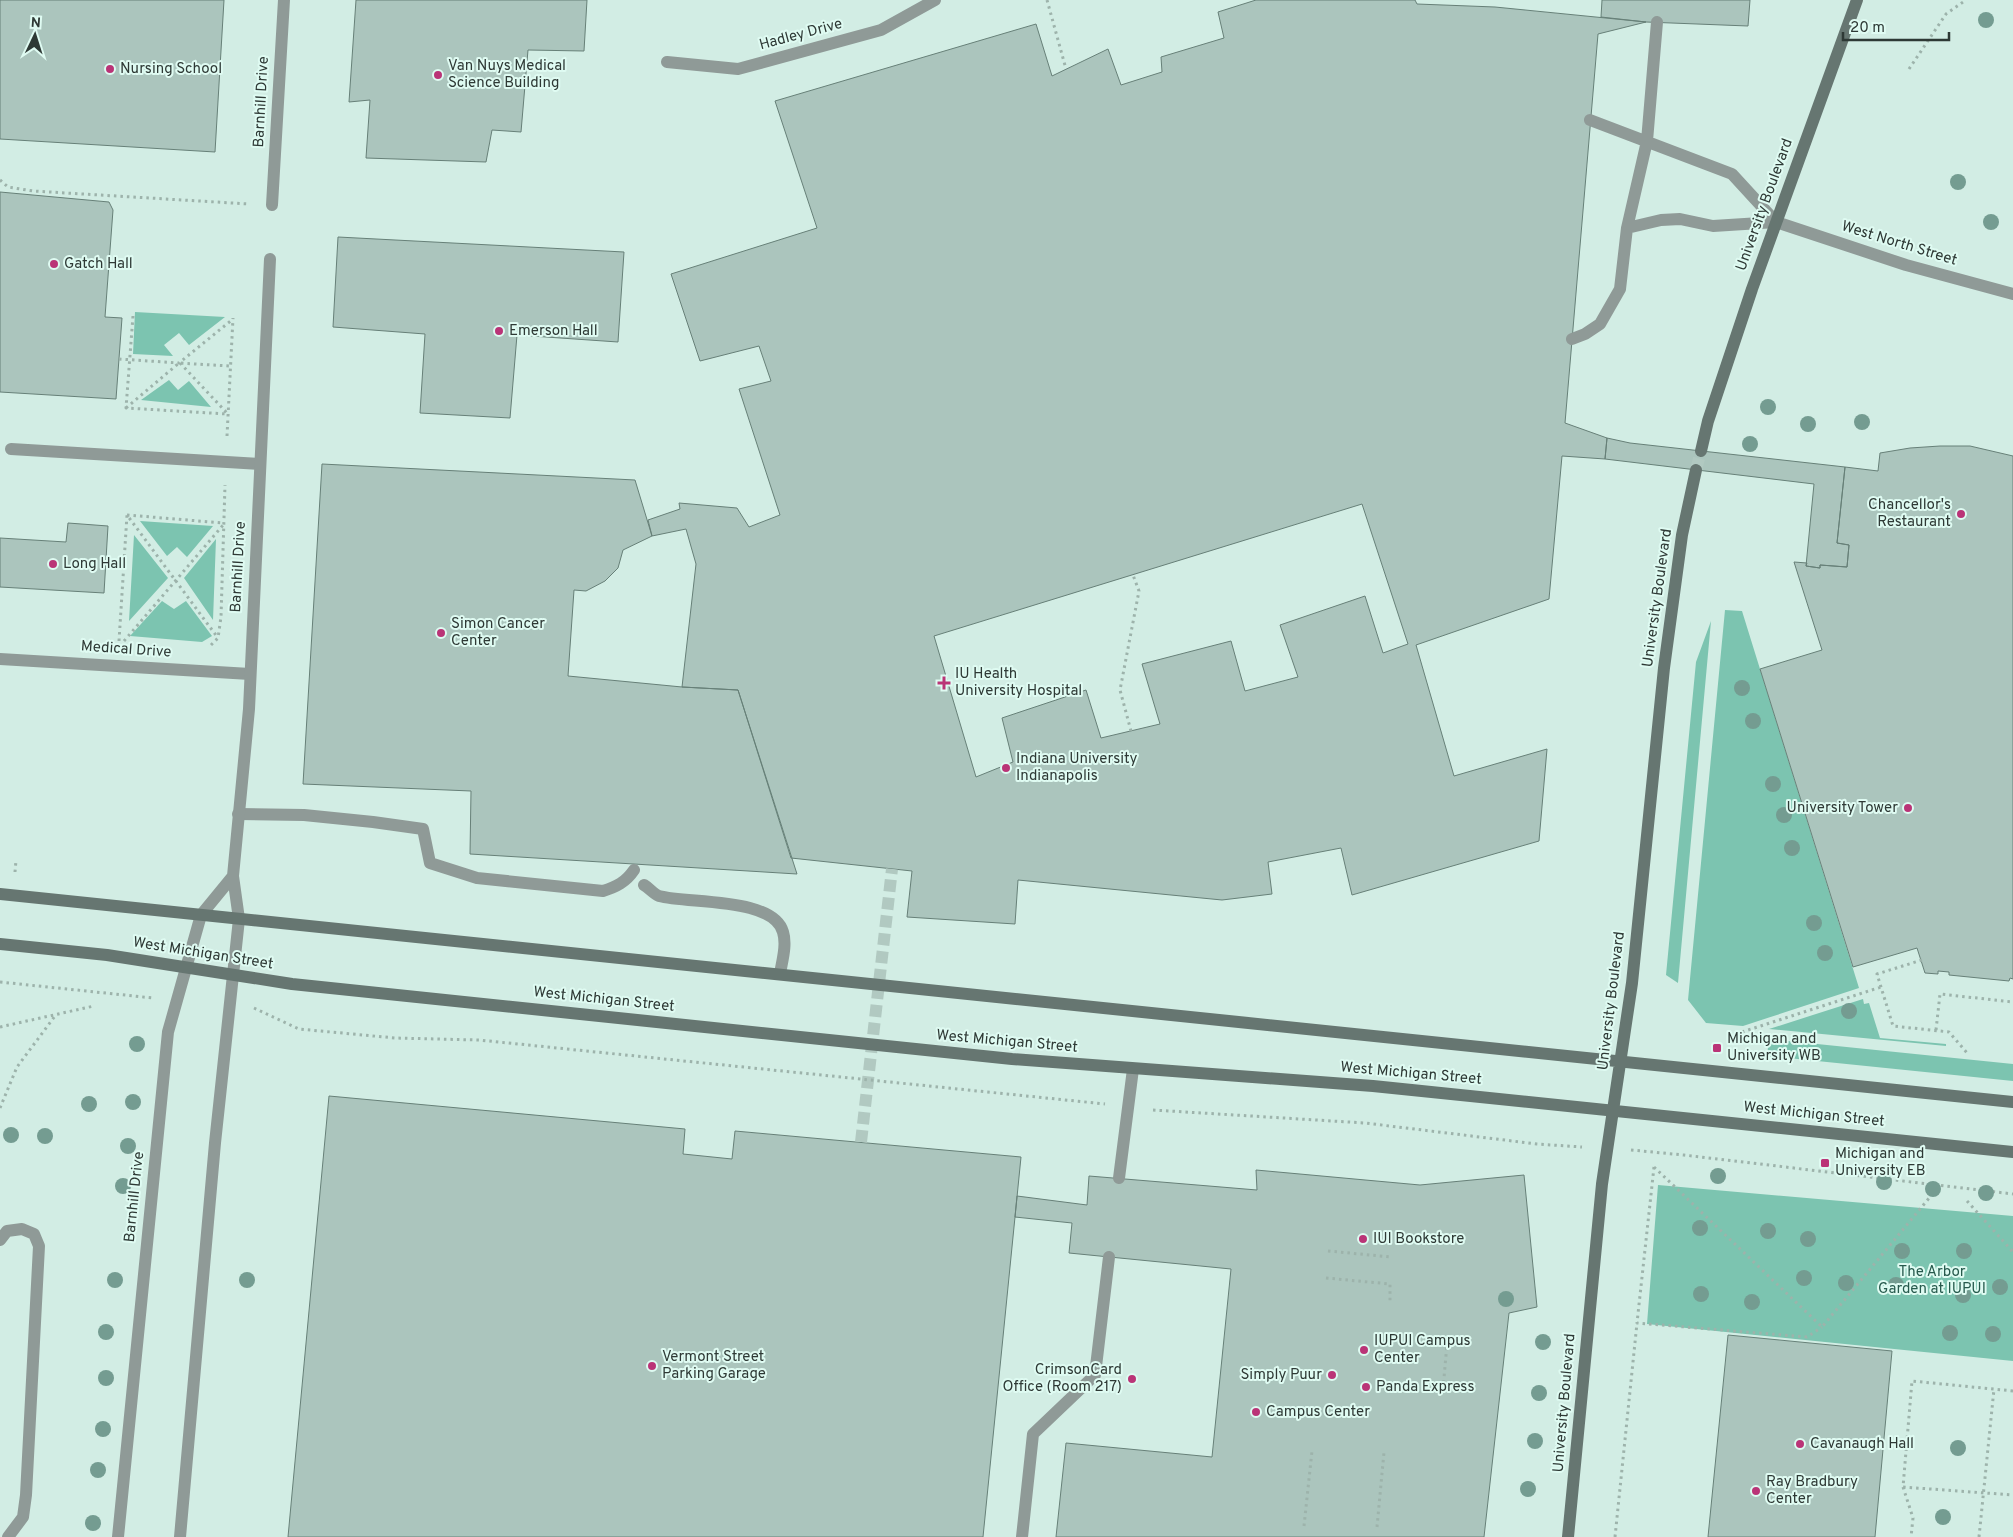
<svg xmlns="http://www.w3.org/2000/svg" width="2013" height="1537" font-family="Overpass,sans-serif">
  <rect width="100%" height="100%" fill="#d2ede4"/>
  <!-- green -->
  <path fill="#7cc4b0" d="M135 312 225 317 189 345 179 333 164 345 173 356 133 354Z
    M169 380 178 390 189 381 211 407 141 400Z
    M140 521 213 526 187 557 177 547 167 556Z
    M134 535 168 578 129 621Z
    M216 539 213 620 184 578Z
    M162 601 174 609 186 601 212 636 202 642 130 636Z
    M1725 610 1742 611 1859 988 1743 1026 1706 1023 1688 1000Z
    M1711 621 1678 983 1666 975 1696 662Z
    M1863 999 1864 1004 1869 1003 1880 1038 1946 1044V1046L1769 1029Z
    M1769 1039 2013 1064V1081L1767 1056Z
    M1658 1185 2013 1216V1361L1647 1324Z"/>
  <!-- building -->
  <path fill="#abc5bd" stroke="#678078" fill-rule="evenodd" d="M0 0H224L215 152 0 139Z
    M356 0H587L584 51 528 50 521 132 492 130 486 162 366 158 370 100 349 102Z
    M1256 0H1415L1417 4 1495 7 1646 22 1598 34 1565 423 1607 438 1605 459 1562 456 1549 599 1416 645 1454 776 1547 749 1539 841 1352 895 1341 848 1268 862 1272 894 1222 900 1018 880 1015 924 907 917 912 871 791 858 738 690 682 687 696 564 686 529 652 536 648 520 680 509 679 503 737 508 749 527 780 515 739 389 771 381 759 346 700 361 671 274 817 228 775 101 1036 24 1052 76 1108 49 1121 85 1162 72 1161 57 1224 38 1218 12ZM1362 504 1408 644 1383 653 1365 596 1280 625 1298 677 1245 691 1231 641 1142 664 1160 724 1101 738 1086 690 1002 718 1013 762 976 777 934 636Z
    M1602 0H1750L1748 26 1646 22 1601 17Z
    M0 192 109 202 113 210 105 317 122 318 116 399 0 392Z
    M338 237 624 252 618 342 517 335 510 418 420 413 425 334 333 327Z
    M1607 438 1630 443 1845 467 1837 543 1849 545 1847 567 1820 565V568L1806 566 1814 484 1605 459Z
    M1940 446H1970L2013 456V979L2010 978 2009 981 1949 975V972L1938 971V974L1925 973 1917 948 1853 967 1760 669 1822 650 1794 562 1807 563 1806 566 1820 568V565L1847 567 1849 545 1837 543 1845 467 1878 471 1880 453 1910 448Z
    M322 464 635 480 652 536 623 550 618 568 605 581 586 591 574 590 568 676 682 687 738 690 797 874 470 854 471 791 303 784Z
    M68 523 108 526 104 593 0 587V538L66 542Z
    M329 1096 685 1129 683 1154 732 1159 735 1131 1021 1157 983 1537H288Z
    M1256 1170 1420 1185 1524 1175 1537 1307 1509 1313 1484 1537H1056L1066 1443 1212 1457 1231 1269 1069 1253 1072 1223 1015 1217 1017 1196 1087 1205 1089 1176 1257 1190Z
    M1728 1335 1892 1351 1875 1537H1708Z"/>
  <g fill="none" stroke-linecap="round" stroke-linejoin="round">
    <!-- street-tunnel -->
    <path stroke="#b1c9c1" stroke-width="12" stroke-dasharray="12 6" stroke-linecap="butt" d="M861 1142 892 869"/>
    <!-- secondary-tunnel -->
    <path stroke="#b1c9c1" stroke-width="12" stroke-dasharray="12 6" stroke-linecap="butt" d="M1696 470 1701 451"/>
    <!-- path -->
    <path stroke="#9db3ab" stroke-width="3" stroke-dasharray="2.5 4" stroke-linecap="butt" d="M1047 0 1066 69
      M1909 69 1946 14 1966 0
      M0 180 8 187 33 191 249 204
      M133 316 126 408 227 414
      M119 359 179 363 233 319
      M180 363 227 413
      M126 408 179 363 230 366
      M227 436 233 318
      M127 515 223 523
      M119 641 127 515 218 638
      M124 641 224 524
      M211 645 218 638 221 617 225 485
      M1131 731 1120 690 1139 591 1133 575
      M15 872 16 860
      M1922 960 1877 974 1893 1026 1949 1032 1968 1054
      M0 982 153 998
      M254 1008 299 1029 395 1038 479 1040 1105 1104
      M0 1027 94 1006
      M1936 1030 1940 994 2013 1002
      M1742 1032 1881 987
      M0 1108 17 1067 55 1016
      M1153 1110 1365 1123 1537 1144 1582 1147
      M1631 1150 1684 1155 2013 1194
      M1654 1167 1822 1327 1930 1197
      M1654 1167 1637 1323 1807 1337 1822 1327
      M1967 1201 2013 1252
      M1328 1251 1391 1257
      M1326 1278 1390 1284V1302
      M1443 1389 1447 1344
      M2013 1391 1912 1381 1903 1487 2013 1495
      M1903 1487 1913 1518 1911 1537
      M1304 1526 1312 1451
      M1377 1527 1384 1452
      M1615 1537 1637 1323
      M1979 1537 1994 1389"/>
    <!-- lane -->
    <path stroke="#8f9a97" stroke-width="12" d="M1590 120 1732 174 1776 222
      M1627 228 1661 220 1680 219 1713 226 1776 222
      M1572 339 1585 334 1600 324 1620 289 1627 228 1647 141 1657 22
      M11 449 260 464
      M0 659 250 674
      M238 814 304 815 373 822 423 829 430 863 477 878 603 891C616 887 626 882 634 870
      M644 885C649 888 654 894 659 896 689 904 773 897 783 932 787 945 782 961 780 974
      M1119 1178 1133 1069
      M0 1240 7 1231 22 1229 34 1234 39 1246 26 1495 23 1517 8 1537
      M1022 1537 1033 1434 1095 1375 1109 1257"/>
    <!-- street -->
    <path stroke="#8f9a97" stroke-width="12" d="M667 62 738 69 881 30 935 0
      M272 205 284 0
      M1776 222 1906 265 2013 294
      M118 1537 168 1032 201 915 233 876
      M180 1537 215 1143 239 919 233 876 249 709 270 259"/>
    <!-- secondary -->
    <path stroke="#667671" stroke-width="12" d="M1701 451 1708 421 1752 289 1857 0
      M0 894 2013 1102
      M0 944 107 955 292 984 1012 1059 1373 1086 2013 1152
      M1568 1537 1602 1184 1632 983 1664 668 1682 535 1696 470"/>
  </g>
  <!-- trees -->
  <g fill="#749c91">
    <circle cx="1986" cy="20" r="8"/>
    <circle cx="1958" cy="182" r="8"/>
    <circle cx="1991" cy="222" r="8"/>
    <circle cx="1768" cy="407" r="8"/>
    <circle cx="1862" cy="422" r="8"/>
    <circle cx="1808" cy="424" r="8"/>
    <circle cx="1750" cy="444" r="8"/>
    <circle cx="1742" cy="688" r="8"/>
    <circle cx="1753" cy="721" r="8"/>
    <circle cx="1773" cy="784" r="8"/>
    <circle cx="1784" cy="815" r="8"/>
    <circle cx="1792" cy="848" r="8"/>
    <circle cx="1814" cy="923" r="8"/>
    <circle cx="1825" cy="953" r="8"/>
    <circle cx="1849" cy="1011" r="8"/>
    <circle cx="137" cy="1044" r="8"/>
    <circle cx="133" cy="1102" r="8"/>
    <circle cx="89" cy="1104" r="8"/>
    <circle cx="11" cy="1135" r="8"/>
    <circle cx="45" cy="1136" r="8"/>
    <circle cx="128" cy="1146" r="8"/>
    <circle cx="1718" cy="1176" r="8"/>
    <circle cx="1884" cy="1182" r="8"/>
    <circle cx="123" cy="1186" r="8"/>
    <circle cx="1933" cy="1189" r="8"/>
    <circle cx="1986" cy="1193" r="8"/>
    <circle cx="1700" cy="1228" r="8"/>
    <circle cx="1768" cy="1231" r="8"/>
    <circle cx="1808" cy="1239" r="8"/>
    <circle cx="1902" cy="1251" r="8"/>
    <circle cx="1964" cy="1251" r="8"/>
    <circle cx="1804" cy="1278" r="8"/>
    <circle cx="115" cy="1280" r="8"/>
    <circle cx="247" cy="1280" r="8"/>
    <circle cx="1846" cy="1283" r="8"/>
    <circle cx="1896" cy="1285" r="8"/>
    <circle cx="2000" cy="1287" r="8"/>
    <circle cx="1701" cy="1294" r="8"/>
    <circle cx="1963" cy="1295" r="8"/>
    <circle cx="1506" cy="1299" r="8"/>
    <circle cx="1752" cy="1302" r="8"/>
    <circle cx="106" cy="1332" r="8"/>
    <circle cx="1950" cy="1333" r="8"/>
    <circle cx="1993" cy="1334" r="8"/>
    <circle cx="1543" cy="1342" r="8"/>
    <circle cx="106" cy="1378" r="8"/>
    <circle cx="1539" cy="1393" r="8"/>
    <circle cx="103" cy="1429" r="8"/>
    <circle cx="1535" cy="1441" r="8"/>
    <circle cx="1958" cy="1448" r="8"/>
    <circle cx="98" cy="1470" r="8"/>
    <circle cx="1528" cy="1489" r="8"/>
    <circle cx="1943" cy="1517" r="8"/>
    <circle cx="93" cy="1523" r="8"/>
  </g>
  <!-- markers -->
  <g fill="#ba3477" stroke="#dffbf2" stroke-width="2">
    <circle cx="110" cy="69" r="5"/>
    <circle cx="438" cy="75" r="5"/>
    <circle cx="54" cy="264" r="5"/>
    <circle cx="499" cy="331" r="5"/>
    <circle cx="1961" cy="514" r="5"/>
    <circle cx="53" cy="564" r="5"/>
    <circle cx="441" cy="633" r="5"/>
    <path d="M941.5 675.5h5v5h5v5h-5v5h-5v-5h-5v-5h5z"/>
    <circle cx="1006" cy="768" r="5"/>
    <circle cx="1908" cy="808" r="5"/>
    <rect x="1712" y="1043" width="10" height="10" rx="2.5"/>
    <rect x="1820" y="1158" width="10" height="10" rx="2.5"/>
    <circle cx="1363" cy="1239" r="5"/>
    <circle cx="1364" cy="1350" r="5"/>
    <circle cx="652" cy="1366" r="5"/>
    <circle cx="1332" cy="1375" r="5"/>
    <circle cx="1132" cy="1379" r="5"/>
    <circle cx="1366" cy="1387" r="5"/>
    <circle cx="1256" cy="1412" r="5"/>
    <circle cx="1800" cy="1444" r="5"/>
    <circle cx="1756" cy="1491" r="5"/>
  </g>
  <g text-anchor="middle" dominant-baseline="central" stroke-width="4" stroke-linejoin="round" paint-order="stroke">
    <!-- street labels -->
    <g font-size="15" fill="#2e3935" stroke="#dffbf2">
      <text transform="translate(801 35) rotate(-15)">Hadley Drive</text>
      <text transform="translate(262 102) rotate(-87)">Barnhill Drive</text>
      <text transform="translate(1765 205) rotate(-70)">University Boulevard</text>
      <text transform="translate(1899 244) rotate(17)">West North Street</text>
      <text transform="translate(239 567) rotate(-87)">Barnhill Drive</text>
      <text transform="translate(1658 598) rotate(-82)">University Boulevard</text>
      <text transform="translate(126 650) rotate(4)">Medical Drive</text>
      <text transform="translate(203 954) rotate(9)">West Michigan Street</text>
      <text transform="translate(604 1000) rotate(6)">West Michigan Street</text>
      <text transform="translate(1612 1001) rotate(-83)">University Boulevard</text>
      <text transform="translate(1007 1042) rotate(5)">West Michigan Street</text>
      <text transform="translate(1411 1074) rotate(5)">West Michigan Street</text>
      <text transform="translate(1814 1115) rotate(6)">West Michigan Street</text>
      <text transform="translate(135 1197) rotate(-84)">Barnhill Drive</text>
      <text transform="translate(1565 1403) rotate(-85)">University Boulevard</text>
    </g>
    <!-- poi labels -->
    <g font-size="15" fill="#2e3935" stroke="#dffbf2" text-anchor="start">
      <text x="448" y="66">Van Nuys Medical<tspan x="448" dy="17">Science Building</tspan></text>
      <text x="120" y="69">Nursing School</text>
      <text x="64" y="264">Gatch Hall</text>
      <text x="509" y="331">Emerson Hall</text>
      <text x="1951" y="505" text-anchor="end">Chancellor's<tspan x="1951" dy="17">Restaurant</tspan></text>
      <text x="63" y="564">Long Hall</text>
      <text x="451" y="624">Simon Cancer<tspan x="451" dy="17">Center</tspan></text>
      <text x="955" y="674">IU Health<tspan x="955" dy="17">University Hospital</tspan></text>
      <text x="1016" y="759">Indiana University<tspan x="1016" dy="17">Indianapolis</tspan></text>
      <text x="1898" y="808" text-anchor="end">University Tower</text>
      <text x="1727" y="1039">Michigan and<tspan x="1727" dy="17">University WB</tspan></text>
      <text x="1835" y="1154">Michigan and<tspan x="1835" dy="17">University EB</tspan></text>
      <text x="1373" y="1239">IUI Bookstore</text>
      <text x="1374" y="1341">IUPUI Campus<tspan x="1374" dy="17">Center</tspan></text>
      <text x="662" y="1357">Vermont Street<tspan x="662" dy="17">Parking Garage</tspan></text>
      <text x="1122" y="1370" text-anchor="end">CrimsonCard<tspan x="1122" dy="17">Office (Room 217)</tspan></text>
      <text x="1322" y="1375" text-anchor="end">Simply Puur</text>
      <text x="1376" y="1387">Panda Express</text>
      <text x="1266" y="1412">Campus Center</text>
      <text x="1810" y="1444">Cavanaugh Hall</text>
      <text x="1766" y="1482">Ray Bradbury<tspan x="1766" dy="17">Center</tspan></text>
    </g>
    <!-- park labels -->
    <g font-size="15" fill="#275a4d" stroke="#dffbf2">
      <text x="1932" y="1272">The Arbor<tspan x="1932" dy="17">Garden at IUPUI</tspan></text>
    </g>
  </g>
  <!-- north arrow -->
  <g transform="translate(35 35) rotate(4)" stroke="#dffbf2" stroke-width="4" paint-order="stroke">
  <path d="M0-4L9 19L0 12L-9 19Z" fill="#2e3935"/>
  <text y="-8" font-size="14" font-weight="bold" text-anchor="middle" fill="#2e3935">N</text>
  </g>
  <!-- scale -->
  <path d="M1843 32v8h106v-8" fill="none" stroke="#2e3935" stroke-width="2.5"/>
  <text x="1850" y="32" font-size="15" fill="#2e3935" stroke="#dffbf2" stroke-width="4" paint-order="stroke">20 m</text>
</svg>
